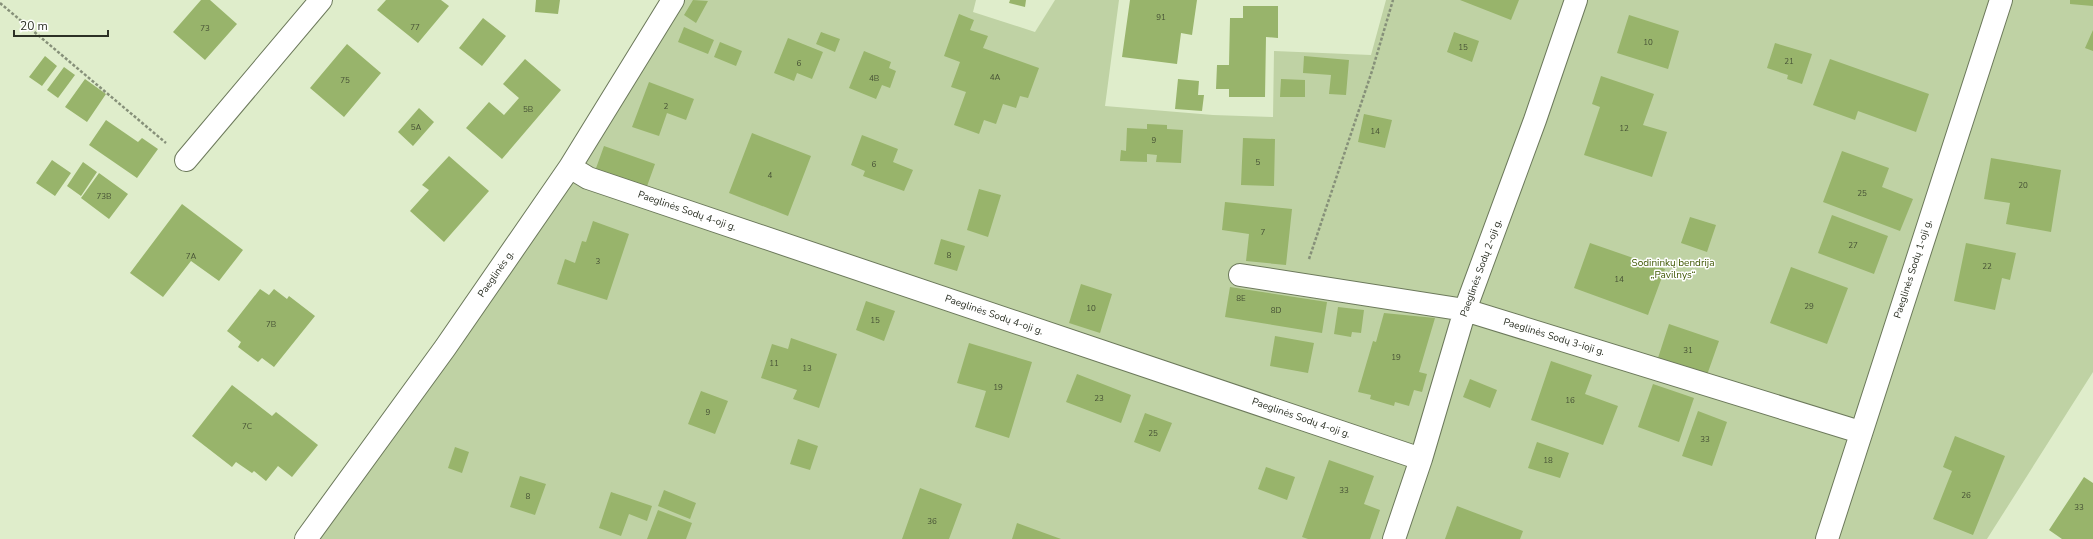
<svg xmlns="http://www.w3.org/2000/svg" width="2093" height="539" font-family="'Nunito Sans',sans-serif">
  <rect width="100%" height="100%" fill="#dfedcb"/>
  <!-- green -->
  <path fill="#bfd2a4" d="M660 0H976L973 12 1035 32 1055 0H1119L1105 106 1213 115 1273 117 1274 51 1371 55 1386 0H2093V372L1987 539H296L547 185Z"/>
  <!-- building -->
  <path fill="#98b46b" d="M201 0H210L237 24 205 60 173 32Z
    M386 0H441L449 6 418 43 377 10Z
    M536 0H560L558 14 535 12Z
    M693 0 708 1 696 23 684 15Z
    M1010 0H1026L1025 7 1009 3Z
    M1130 0H1197L1192 35 1181 33 1177 64 1122 57Z
    M1460 0H1519L1511 20Z
    M2070 0H2093V6L2070 4Z
    M1243 6H1278V38L1266 37 1265 97H1229V89H1216L1217 65H1229L1230 18H1243Z
    M959 14 974 20 970 30 988 36 983 48 1039 68 1028 98 1020 96 1016 108 1003 104 996 124 984 120 979 134 954 125 966 92 951 87 960 62 944 56Z
    M1629 15 1679 31 1668 69 1617 53Z
    M483 18 506 36 482 66 459 48Z
    M684 27 714 40 708 54 678 42Z
    M2093 30V51L2085 48Z
    M821 32 840 39 835 52 816 44Z
    M1454 32 1479 41 1472 62 1447 52Z
    M788 38 823 52 812 79 797 73 794 81 774 73Z
    M720 42 742 51 736 66 714 57Z
    M1775 43 1812 54 1802 84 1787 79 1788 75 1767 68Z
    M347 44 381 73 344 117 310 88Z
    M864 51 891 62 889 68 896 71 890 88 882 85 876 99 849 88Z
    M45 56 57 66 42 86 29 77Z
    M1304 56 1349 60 1346 95 1329 94 1331 75 1303 73Z
    M525 59 561 90 502 159 466 128 489 102 504 115 519 98 503 84Z
    M1830 59 1929 94 1916 132 1858 111 1855 120 1813 105Z
    M64 67 75 75 58 98 47 90Z
    M1601 76 1654 94 1643 125 1667 132 1652 177 1584 155 1600 107 1592 104Z
    M85 79 106 94 87 122 65 107Z
    M1178 79 1199 81 1198 95H1204L1202 111 1175 109Z
    M1281 79 1305 80V97H1280Z
    M649 82 694 99 686 120 667 113 659 136 632 127Z
    M419 108 434 122 413 146 398 132Z
    M1364 114 1392 120 1385 148 1358 142Z
    M106 120 138 142 142 138 158 149 137 178 89 145Z
    M1147 124 1167 125V129L1183 130 1181 163 1156 162 1157 155 1147 154V162L1120 161 1121 150 1126 151 1127 128 1147 129Z
    M752 133 811 156 788 216 729 193Z
    M862 135 898 149 893 162 913 170 904 191 863 176 865 171 851 165Z
    M1243 138 1275 139 1274 186 1241 185Z
    M604 146 655 164 646 189 595 171Z
    M1842 151 1889 168 1882 187 1913 199 1900 231 1823 202Z
    M449 156 489 191 444 242 410 211 429 190 422 185Z
    M1991 158 2061 170 2051 232 2006 224 2010 203 1984 199Z
    M52 160 71 173 55 196 36 183Z
    M83 162 97 172 81 196 67 186Z
    M99 173 128 194 109 219 81 198Z
    M979 189 1001 195 988 237 967 230Z
    M1225 202 1292 209 1286 265 1246 261 1249 234 1222 230Z
    M182 204 243 250 219 281 191 261 163 297 130 273Z
    M1832 215 1888 236 1874 274 1818 253Z
    M1690 217 1716 225 1707 252 1681 243Z
    M593 221 629 234 607 300 557 284 565 259 575 263 582 241 586 242Z
    M941 239 965 246 957 271 934 264Z
    M1590 243 1665 269 1648 315 1574 288Z
    M1966 243 2016 253 2010 280 2002 278 1995 310 1954 301Z
    M1791 267 1848 288 1827 344 1770 323Z
    M1081 284 1112 294 1100 333 1069 323Z
    M1230 287 1327 302 1322 333 1225 317Z
    M260 289 269 295 274 289 287 299 289 296 315 316 274 367 262 358 258 362 238 347 241 342 227 331Z
    M866 301 895 311 884 341 856 330Z
    M1338 307 1364 310 1361 333 1352 332 1351 337 1334 334Z
    M1384 313 1435 318 1419 372 1427 374 1422 392 1414 390 1409 406 1395 402 1394 406 1370 399 1371 395 1358 392 1373 341 1376 342Z
    M1669 324 1719 341 1707 375 1658 358Z
    M1275 336 1314 343 1308 373 1270 366Z
    M791 338 837 354 819 408 793 399 797 390 761 378 772 344 788 349Z
    M969 343 1032 362 1009 438 975 427 986 391 957 383Z
    M1551 361 1592 375 1585 394 1618 406 1603 445 1531 420Z
    M1077 374 1131 395 1121 423 1066 402Z
    M1470 379 1497 390 1490 408 1463 397Z
    M1653 384 1694 398 1679 442 1638 427Z
    M232 385 272 416 276 412 318 445 292 477 278 466 266 481 254 471 252 473 236 462 232 467 192 436Z
    M701 391 728 401 715 434 688 424Z
    M1698 411 1727 422 1712 466 1682 456Z
    M1145 413 1172 423 1160 452 1134 442Z
    M1955 436 2005 456 1973 535 1933 519 1952 471 1943 467Z
    M798 439 818 446 810 470 790 464Z
    M1537 442 1569 453 1560 478 1528 468Z
    M455 447 469 452 462 473 448 468Z
    M1329 460 1374 476 1364 504 1380 510 1370 539H1308L1302 537Z
    M1266 467 1295 477 1287 500 1258 489Z
    M520 476 546 484 535 515 510 507Z
    M2084 477 2093 483V539H2062L2049 530Z
    M920 488 962 504 949 539H902Z
    M664 490 696 503 690 519 658 506Z
    M611 492 652 506 647 521 629 514 621 536 599 528Z
    M1457 506 1523 531 1520 539H1445Z
    M658 510 692 523 686 539H647Z
    M1017 523 1061 539H1012Z"/>
  <g fill="none" stroke-linecap="round" stroke-linejoin="round">
    <!-- minor casing -->
    <g stroke="#6c795b" stroke-width="24">
      <path id="minor" d="M186 160 321 0
        M570 167 588 178 1421 459
        M1240 275 1465 310 1860 432
        M306 539 445 348 570 167 673 0
        M1394 539 1421 459 1465 310 1535 120 1576 0
        M1827 539 2001 0"/>
    </g>
    <!-- path -->
    <path stroke="#869079" stroke-width="2.5" stroke-dasharray="3 2" stroke-linecap="butt" d="M0 3 166 143
      M1309 259 1372 71 1393 0"/>
    <!-- minor -->
    <use href="#minor" stroke="#fff" stroke-width="22"/>
  </g>
  <g text-anchor="middle" dominant-baseline="central" stroke-width="3" stroke-linejoin="round" paint-order="stroke">
    <!-- number labels -->
    <g font-size="8" fill="#475236">
      <text x="1161" y="17">91</text>
      <text x="415" y="27">77</text>
      <text x="205" y="28">73</text>
      <text x="1648" y="42">10</text>
      <text x="1463" y="47">15</text>
      <text x="1789" y="61">21</text>
      <text x="799" y="63">6</text>
      <text x="995" y="77">4A</text>
      <text x="874" y="78">4B</text>
      <text x="345" y="80">75</text>
      <text x="666" y="106">2</text>
      <text x="528" y="109">5B</text>
      <text x="416" y="127">5A</text>
      <text x="1624" y="128">12</text>
      <text x="1375" y="131">14</text>
      <text x="1154" y="140">9</text>
      <text x="1258" y="162">5</text>
      <text x="874" y="164">6</text>
      <text x="770" y="175">4</text>
      <text x="2023" y="185">20</text>
      <text x="1862" y="193">25</text>
      <text x="104" y="196">73B</text>
      <text x="1263" y="232">7</text>
      <text x="1853" y="245">27</text>
      <text x="949" y="255">8</text>
      <text x="191" y="256">7A</text>
      <text x="598" y="261">3</text>
      <text x="1987" y="266">22</text>
      <text x="1619" y="279">14</text>
      <text x="1241" y="298">8E</text>
      <text x="1809" y="306">29</text>
      <text x="1091" y="308">10</text>
      <text x="1276" y="310">8D</text>
      <text x="875" y="320">15</text>
      <text x="271" y="324">7B</text>
      <text x="1688" y="350">31</text>
      <text x="1396" y="357">19</text>
      <text x="774" y="363">11</text>
      <text x="807" y="368">13</text>
      <text x="998" y="387">19</text>
      <text x="1099" y="398">23</text>
      <text x="1570" y="400">16</text>
      <text x="708" y="412">9</text>
      <text x="247" y="426">7C</text>
      <text x="1153" y="433">25</text>
      <text x="1705" y="439">33</text>
      <text x="1548" y="460">18</text>
      <text x="1344" y="490">33</text>
      <text x="1966" y="495">26</text>
      <text x="528" y="496">8</text>
      <text x="2079" y="507">33</text>
      <text x="932" y="521">36</text>
    </g>
    <!-- street labels -->
    <g font-size="10" fill="#2c3125" stroke="#fff">
      <text transform="translate(687 211) rotate(19)">Paeglinės Sodų 4-oji g.</text>
      <text transform="translate(1481 268) rotate(-70)">Paeglinės Sodų 2-oji g.</text>
      <text transform="translate(1913 269) rotate(-72)">Paeglinės Sodų 1-oji g.</text>
      <text transform="translate(496 274) rotate(-55)">Paeglinės g.</text>
      <text transform="translate(994 315) rotate(19)">Paeglinės Sodų 4-oji g.</text>
      <text transform="translate(1554 337) rotate(17)">Paeglinės Sodų 3-ioji g.</text>
      <text transform="translate(1301 418) rotate(19)">Paeglinės Sodų 4-oji g.</text>
    </g>
    <!-- park labels -->
    <g font-size="10" fill="#3d5500" stroke="#fff">
      <text x="1673" y="263">Sodininkų bendrija<tspan x="1673" dy="12">„Pavilnys“</tspan></text>
    </g>
  </g>
  <!-- scale -->
  <path d="M14 30v6h94v-6" fill="none" stroke="#2c3125" stroke-width="2"/>
  <text x="20" y="30" font-size="12" fill="#2c3125" stroke="#ffffff" stroke-width="3" paint-order="stroke">20 m</text>
</svg>
